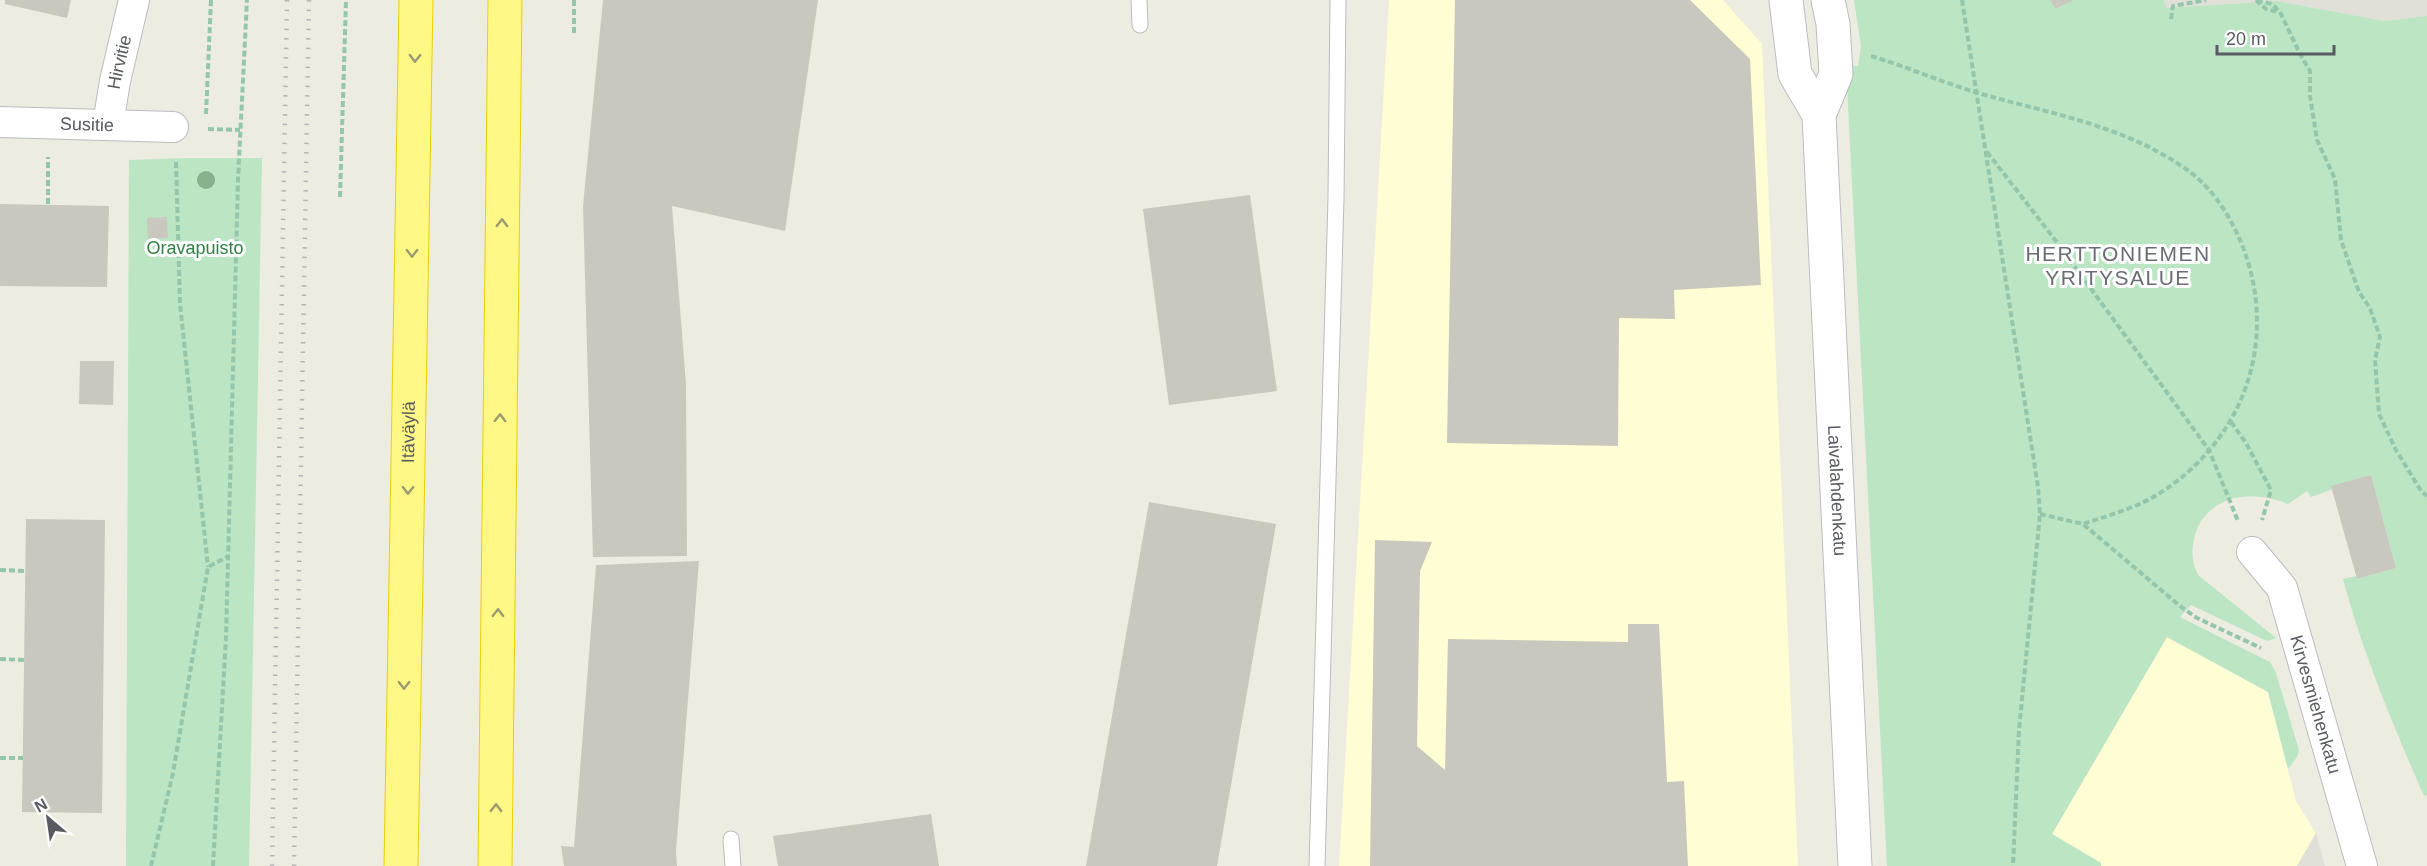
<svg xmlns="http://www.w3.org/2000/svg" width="2427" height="866" font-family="Arial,sans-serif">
  <rect width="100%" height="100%" fill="#edece0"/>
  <!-- commercial -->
  <path fill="#fefdd3" d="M1389 0H1723L1762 44 1798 866H1339Z
    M2167 637 2268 692 2296 801 2316 833 2297 866H2101V863L2052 834Z"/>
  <!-- industrial -->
  <path fill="#e0dfd8" d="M2164 0H2427V16L2384 21 2277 1 2165 8Z
    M2316 833 2325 866H2297Z"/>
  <!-- green -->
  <path fill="#bbe5c3" d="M1854 0H2050L2055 9 2074 0H2164L2166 8 2277 1 2384 21 2427 16V795L2424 796C2393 725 2363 654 2343 579L2356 576 2357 579 2396 568 2371 475 2311 497 2307 491 2288 504C2252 488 2204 495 2194 539 2191 553 2192 562 2198 575L2276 638 2267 641 2191 605 2180 617 2270 662 2276 673 2299 750 2297 757 2288 769 2268 692 2167 637 2052 834 2101 863V866H1887L1846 67 1858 66 1861 46Z
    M187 158H262L249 866H126L129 160Z"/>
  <!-- building -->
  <path fill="#c9c8bf" d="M5 0H71L67 18 5 4Z
    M603 0H818L785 231 672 206 686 384 687 556 593 557 583 206Z
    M1455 0H1690L1750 59 1761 285 1674 290 1675 319 1619 318 1618 446 1447 443Z
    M2050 0H2074L2055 9Z
    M1250 195 1277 391 1169 405 1143 209Z
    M0 204 109 206 107 287 0 286Z
    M167 217 168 238 148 239 147 218Z
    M80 361H114L113 405 79 404Z
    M2371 475 2396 568 2357 579 2331 486Z
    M1149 502 1276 524 1217 866H1086Z
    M26 519 105 520 102 813 22 812Z
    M1375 540 1432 542 1420 571 1417 746 1445 770 1448 639 1628 642V624H1659L1667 782 1684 781 1688 866H1370Z
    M699 561 676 851 677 866H564L561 846 574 847 596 565Z
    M931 814 939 866H778L773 836Z"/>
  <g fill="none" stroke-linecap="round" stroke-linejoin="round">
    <!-- lane casing -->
    <g stroke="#bbbcc2" stroke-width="17">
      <path id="lane" d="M1139 0 1140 25
        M731 839 733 866
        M1317 866 1336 198 1338 0"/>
    </g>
    <!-- street casing -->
    <g stroke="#bbbcc2" stroke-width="32">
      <g id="street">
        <path id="s1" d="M0 122 173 127"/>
        <path id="s2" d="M108 124 115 81 134 0"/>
        <path id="s3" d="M2252 552 2282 588 2362 866"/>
      </g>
    </g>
    <!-- secondary casing -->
    <g stroke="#bbbdc5" stroke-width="35">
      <g id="secondary">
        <path d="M1786 0 1795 74 1819 115"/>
        <path id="s4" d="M1828 0 1833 24 1836 74 1819 115 1855 866"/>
      </g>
    </g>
    <!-- highway casing -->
    <g stroke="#edd000" stroke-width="35">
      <g id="highway">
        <path id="s5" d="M401 866 416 0"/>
        <path d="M495 866 505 0"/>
      </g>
    </g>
    <!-- path -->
    <path stroke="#94c6ac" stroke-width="4" stroke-dasharray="6 3" stroke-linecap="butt" d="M574 0V35
      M1962 0 2038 487 2040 514 2019 730 2013 866
      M2256 0 2266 9 2278 12
      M2257 0 2272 4 2280 12 2300 54 2310 71V96L2317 140 2335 179 2341 240 2359 292 2370 308 2380 337 2375 360 2379 414 2396 450 2421 491 2427 496
      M2171 19 2173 6 2206 0
      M1871 56C1907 67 1942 82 1978 93 2051 114 2128 126 2190 172 2218 193 2238 229 2248 262 2276 354 2237 447 2155 496 2133 509 2107 516 2083 524
      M206 114 211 0
      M208 129 240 130
      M1987 152 2056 241 2209 450 2238 521
      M176 162 180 304 208 567
      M340 197 346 0
      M48 204V157
      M2231 422 2246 443 2271 490 2262 520
      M2040 514 2083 524 2180 606 2197 618 2261 648
      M0 570 25 571
      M0 659 24 660
      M0 758H23
      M151 866 173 773 208 567 227 557
      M213 866 226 637 238 180 247 0"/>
    <!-- lane -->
    <use href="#lane" stroke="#fff" stroke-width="15"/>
    <!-- street -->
    <use href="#street" stroke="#fff" stroke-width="30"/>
    <!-- secondary -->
    <use href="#secondary" stroke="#fff" stroke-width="33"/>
    <!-- highway -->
    <use href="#highway" stroke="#fff885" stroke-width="33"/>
    <!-- rail -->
    <path stroke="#b4b4b5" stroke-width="4.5" stroke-dasharray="1.5 8" stroke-linecap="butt" d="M272 866 287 0
      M294 866 309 0"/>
  </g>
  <!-- trees -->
  <circle fill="#86b18a" cx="206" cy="180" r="9"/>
  <!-- one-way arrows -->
  <defs><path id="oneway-chevron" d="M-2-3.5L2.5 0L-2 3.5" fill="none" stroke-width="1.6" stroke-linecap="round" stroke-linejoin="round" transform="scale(1.5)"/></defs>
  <g stroke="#9b9a70">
    <use href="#oneway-chevron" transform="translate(415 58) rotate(91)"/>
    <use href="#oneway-chevron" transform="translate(502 223) rotate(-89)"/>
    <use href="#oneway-chevron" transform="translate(412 253) rotate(91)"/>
    <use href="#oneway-chevron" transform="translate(500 418) rotate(-89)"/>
    <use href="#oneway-chevron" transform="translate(408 490) rotate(91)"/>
    <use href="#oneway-chevron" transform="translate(498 613) rotate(-89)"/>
    <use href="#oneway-chevron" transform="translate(404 685) rotate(91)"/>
    <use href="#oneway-chevron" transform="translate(496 808) rotate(-89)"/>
  </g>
  <g text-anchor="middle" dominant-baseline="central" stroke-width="6" stroke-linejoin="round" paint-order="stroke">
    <!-- street labels -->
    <g font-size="18" fill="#595b62" stroke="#fff">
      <text stroke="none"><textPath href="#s2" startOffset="63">Hirvitie</textPath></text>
      <text stroke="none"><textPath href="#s1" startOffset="87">Susitie</textPath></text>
      <text stroke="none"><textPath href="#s5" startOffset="434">Itäväylä</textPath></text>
      <text stroke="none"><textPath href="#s4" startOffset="495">Laivalahdenkatu</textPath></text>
      <text stroke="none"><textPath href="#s3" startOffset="168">Kirvesmiehenkatu</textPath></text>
    </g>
    <!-- park labels -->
    <g font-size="18" fill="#318144" stroke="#fff">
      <text x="195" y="248">Oravapuisto</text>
    </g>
    <!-- quarter labels -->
    <g font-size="21" letter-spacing="1.5" fill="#6a6d74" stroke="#fff">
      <text x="2118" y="253">HERTTONIEMEN<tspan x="2118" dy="24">YRITYSALUE</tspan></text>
    </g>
  </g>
  <!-- north arrow -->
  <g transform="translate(48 818) rotate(331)" stroke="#ffffff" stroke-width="4.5" paint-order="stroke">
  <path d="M0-4.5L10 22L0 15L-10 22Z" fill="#595b62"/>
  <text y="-9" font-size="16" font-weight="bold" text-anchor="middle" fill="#595b62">N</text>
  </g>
  <!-- scale -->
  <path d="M2217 45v9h117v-9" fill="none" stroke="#595b62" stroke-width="3"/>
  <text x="2226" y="45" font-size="18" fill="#595b62" stroke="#ffffff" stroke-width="4.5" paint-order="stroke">20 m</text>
</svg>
